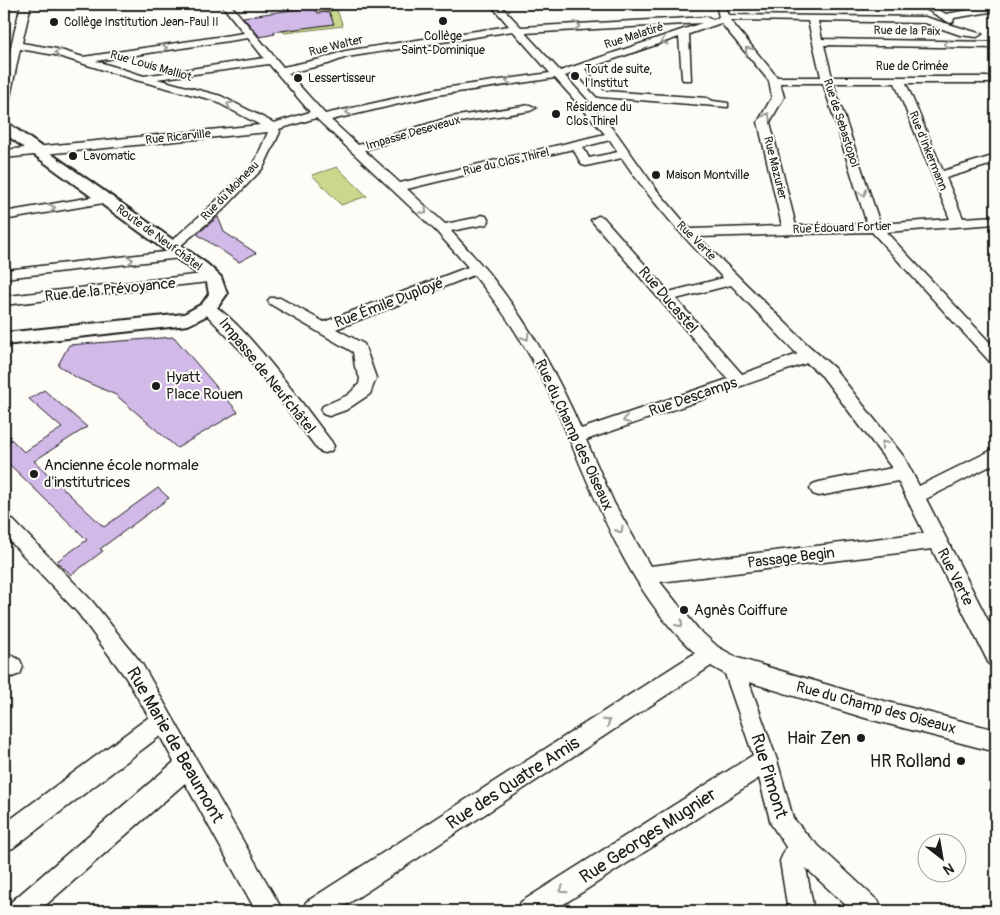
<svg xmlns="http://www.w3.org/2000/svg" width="1000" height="915" font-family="Pangolin,sans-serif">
  <rect width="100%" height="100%" fill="#fdfcf7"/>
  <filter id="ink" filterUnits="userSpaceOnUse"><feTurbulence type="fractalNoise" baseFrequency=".02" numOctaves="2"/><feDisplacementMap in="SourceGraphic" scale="10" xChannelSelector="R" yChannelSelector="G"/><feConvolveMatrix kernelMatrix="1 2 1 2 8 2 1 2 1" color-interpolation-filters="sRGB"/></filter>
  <g filter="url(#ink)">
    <!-- green -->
    <path fill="#c9d88c" stroke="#727a54" d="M337 10 343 26 285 33 282 31 334 24 329 12 265 19Z
      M337 167 367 196 341 205 312 175Z"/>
    <!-- building -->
    <path fill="#d1b9e8" stroke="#1c1c1c" d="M295 4H308L318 13 329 12 334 24 273 32 275 34 260 37 243 17 299 9Z
      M218 217 224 232 256 253 239 262 197 234Z
      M174 337 238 412 177 448 116 395 77 378 58 365 69 345Z
      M44 390 87 427 34 461 104 527 158 488 169 498 100 549 103 551 71 575 57 561 87 540 4 459V432L24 452 62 428 29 399Z"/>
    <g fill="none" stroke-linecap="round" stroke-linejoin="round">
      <!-- minor casing -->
      <g stroke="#1c1c1c" stroke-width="3">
        <path id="minor" d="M21 4H31L22 43 57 49 83 57 244 33 221 4H230L283 67 321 59 345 51 509 26 490 4H499L521 27 708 17 713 20 719 17 716 4H724L728 15 925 17 982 34 977 37 960 35 925 23 818 21 822 39 996 42 995 48 824 45 832 77H996V83H906L943 171 996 155V163L946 178 963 218 996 216V224L886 232 996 349V363L990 362 872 232 698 237 809 346 834 368 904 457 919 486 996 448V463L926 499 996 636V667L989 664 932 549 660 582 698 629 718 647 738 658 865 696 996 730V752L865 718 749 682 777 760 793 818 808 836 879 902 883 911H852L806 868 814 911H788L780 861 786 847 771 824 759 778 553 911H517L521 902 753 755 725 674 711 666 337 911H302L306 902 695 653C619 583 589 477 546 386 527 348 502 308 474 275L336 329 364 344 376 378 370 394 346 410 329 416 323 414 321 410 323 406 348 395 359 384 360 378 355 367 353 352 270 304 268 301 270 298H280L324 322 468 267 437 232 316 118 279 129 280 132 263 168 224 209 174 251H189L191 254 189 257 4 278V270H6L172 251 166 247 168 244 214 203 254 164 268 132 4 158V150L260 125 213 100 136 80 55 55 20 49 10 97 4 100V76ZM730 20 808 21 821 77H777ZM702 23 560 71 525 33ZM721 23 769 81 772 97 758 122 782 226 690 229 656 189 617 134 565 76 576 72 597 96 601 97 728 107V103L713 101 707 98 604 91 585 69 679 37 682 78 683 80H691L689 34ZM513 31 550 73 437 89 325 114 288 73 328 64 347 57ZM248 38 264 58 144 76 96 61ZM269 64 310 112 274 123 221 96 157 79ZM555 78 605 134 400 183 364 150 453 123 530 111 536 108 530 105 451 117 358 145 331 120 437 95ZM780 83H823L867 224 796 226 770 122 784 97ZM833 83H895L950 219 880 224ZM610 140 618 152 589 158 583 147ZM573 149 582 165 586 166 622 158C652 203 686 240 723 278L669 292 603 217 598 216 591 220 728 379 581 429C558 376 530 326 494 280 481 263 465 247 451 231L487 224 489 221 486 216 481 215 475 218 445 224 407 189ZM731 285 797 354H798L742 374 676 299ZM807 363 822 376 892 468 819 482 813 484 810 489 813 494 819 496 898 481 924 533 650 566 614 503 586 440Z
          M917 4H928L946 14 996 5V11L954 18 953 22 950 23Z
          M104 195 110 199 109 202 4 220V212Z
          M212 273 217 275 219 278 217 281 4 305V297L8 296Z
          M208 303C236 311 310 414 331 441L334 446 331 451 325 453 319 451 249 359 203 311 201 308Z
          M4 515 11 518 92 601 142 664 283 911H256L185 783 39 911H7L11 902 174 762 160 736 13 848 4 851V824L149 717 126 678 78 613 4 535Z
          M4 651 20 660 23 667 20 674 12 677 4 674Z"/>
      </g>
      <!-- major casing -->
      <g stroke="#1c1c1c" stroke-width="4">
        <path id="major" d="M4 123 9 124 207 264 221 277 227 294 214 312 188 325 4 345V333L184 314 202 304 209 294 207 283 195 272 4 133Z"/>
      </g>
      <!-- minor -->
      <use href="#minor" fill="#fdfcf7" fill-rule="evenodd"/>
      <!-- major -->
      <use href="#major" fill="#fdfcf7" fill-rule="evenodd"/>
    </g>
    <!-- one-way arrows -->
    <defs><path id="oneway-chevron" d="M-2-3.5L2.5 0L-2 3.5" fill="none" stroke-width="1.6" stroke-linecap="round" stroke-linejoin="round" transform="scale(1.25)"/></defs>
    <g stroke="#989794">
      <use href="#oneway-chevron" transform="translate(577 26) rotate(-3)"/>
      <use href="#oneway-chevron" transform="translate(664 41) rotate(162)"/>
      <use href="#oneway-chevron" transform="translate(947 44) rotate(-179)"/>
      <use href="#oneway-chevron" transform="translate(164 48) rotate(-8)"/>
      <use href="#oneway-chevron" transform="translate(748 50) rotate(-131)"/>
      <use href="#oneway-chevron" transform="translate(58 53) rotate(-166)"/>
      <use href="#oneway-chevron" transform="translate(509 81) rotate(172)"/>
      <use href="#oneway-chevron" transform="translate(230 105) rotate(-154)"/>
      <use href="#oneway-chevron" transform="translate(349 112) rotate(167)"/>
      <use href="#oneway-chevron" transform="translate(767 116) rotate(-67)"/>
      <use href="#oneway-chevron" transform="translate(863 193) rotate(72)"/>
      <use href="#oneway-chevron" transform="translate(52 208) rotate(-10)"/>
      <use href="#oneway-chevron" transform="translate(424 211) rotate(45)"/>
      <use href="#oneway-chevron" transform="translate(130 260) rotate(-7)"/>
      <use href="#oneway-chevron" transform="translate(526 337) rotate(58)"/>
      <use href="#oneway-chevron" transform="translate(626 420) rotate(161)"/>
      <use href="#oneway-chevron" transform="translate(884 444) rotate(-127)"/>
      <use href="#oneway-chevron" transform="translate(620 530) rotate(60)"/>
      <use href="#oneway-chevron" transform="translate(680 624) rotate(48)"/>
      <use href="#oneway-chevron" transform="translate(607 722) rotate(-33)"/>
      <use href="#oneway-chevron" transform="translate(563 890) rotate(147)"/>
    </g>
  </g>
  <!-- markers -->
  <g fill="#1c1c1c" stroke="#fdfcf7" stroke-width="2">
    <circle cx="443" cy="21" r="5"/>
    <circle cx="54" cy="22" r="5"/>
    <circle cx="575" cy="76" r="5"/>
    <circle cx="298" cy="78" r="5"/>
    <circle cx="556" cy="114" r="5"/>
    <circle cx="73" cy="156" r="5"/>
    <circle cx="656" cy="175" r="5"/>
    <circle cx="156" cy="386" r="5"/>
    <circle cx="34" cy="474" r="5"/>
    <circle cx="684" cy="610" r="5"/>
    <circle cx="861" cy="738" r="5"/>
    <circle cx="961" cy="761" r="5"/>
  </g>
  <g text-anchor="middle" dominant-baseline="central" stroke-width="4" stroke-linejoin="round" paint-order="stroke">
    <!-- far-poi labels -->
    <g font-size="12" fill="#1c1c1c" stroke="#fdfcf7" text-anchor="start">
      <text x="64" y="22">Collège Institution Jean-Paul II</text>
      <text x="443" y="36" text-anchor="middle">Collège<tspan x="443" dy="14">Saint-Dominique</tspan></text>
      <text x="585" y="69">Tout de suite,<tspan x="585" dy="14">l'Institut</tspan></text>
      <text x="308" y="78">Lessertisseur</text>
      <text x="566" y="107">Résidence du<tspan x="566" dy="14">Clos Thirel</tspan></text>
      <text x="83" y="156">Lavomatic</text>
      <text x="666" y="175">Maison Montville</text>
    </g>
    <!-- far-street labels -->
    <g font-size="12" fill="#1c1c1c" stroke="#fdfcf7">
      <text transform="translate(907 31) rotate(1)">Rue de la Paix</text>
      <text transform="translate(634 36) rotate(-18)">Rue Malatiré</text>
      <text transform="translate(336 46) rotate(-14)">Rue Walter</text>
      <text transform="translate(151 66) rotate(16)">Rue Louis Malliot</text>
      <text x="912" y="66">Rue de Crimée</text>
      <text transform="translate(841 123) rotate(72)">Rue de Sebastopol</text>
      <text transform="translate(413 133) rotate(-16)">Impasse Deseveaux</text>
      <text transform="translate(178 137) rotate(-6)">Rue Ricarville</text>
      <text transform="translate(928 151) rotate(68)">Rue d'Inkermann</text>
      <text transform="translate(506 162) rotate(-13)">Rue du Clos Thirel</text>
      <text transform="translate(775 168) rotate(76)">Rue Mazurier</text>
      <text transform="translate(230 191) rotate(-46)">Rue du Moineau</text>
      <text transform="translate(842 228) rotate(-2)">Rue Édouard Fortier</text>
      <text transform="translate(159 238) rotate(36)">Route de Neufchâtel</text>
      <text transform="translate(696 241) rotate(45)">Rue Verte</text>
    </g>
    <!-- street labels -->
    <g font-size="15" fill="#1c1c1c" stroke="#fdfcf7">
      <text transform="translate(110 290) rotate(-6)">Rue de la Prévoyance</text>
      <text transform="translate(668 300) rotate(49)">Rue Ducastel</text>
      <text transform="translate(389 303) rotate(-21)">Rue Émile Duployé</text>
      <text transform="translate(267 376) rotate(51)">Impasse de Neufchâtel</text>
      <text transform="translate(693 397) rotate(-19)">Rue Descamps</text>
      <text transform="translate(574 435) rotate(65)">Rue du Champ des Oiseaux</text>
      <text transform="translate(791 558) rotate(-7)">Passage Begin</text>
      <text transform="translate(955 577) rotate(63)">Rue Verte</text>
      <text transform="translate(876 708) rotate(15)">Rue du Champ des Oiseaux</text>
    </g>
    <!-- poi labels -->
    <g font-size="15" fill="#1c1c1c" stroke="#fdfcf7" text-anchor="start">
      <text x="166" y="377">Hyatt<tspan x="166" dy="17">Place Rouen</tspan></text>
      <text x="44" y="465">Ancienne école normale<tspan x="44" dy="17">d'institutrices</tspan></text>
      <text x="694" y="610">Agnès Coiffure</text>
    </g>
    <!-- near-poi labels -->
    <g font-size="18" fill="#1c1c1c" stroke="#fdfcf7" text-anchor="end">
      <text x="851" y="738">Hair Zen</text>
      <text x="951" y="761">HR Rolland</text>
    </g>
    <!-- near-street labels -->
    <g font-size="18" fill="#1c1c1c" stroke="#fdfcf7">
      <text transform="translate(175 745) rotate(60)">Rue Marie de Beaumont</text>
      <text transform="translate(769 776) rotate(73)">Rue Pimont</text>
      <text transform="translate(513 783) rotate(-33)">Rue des Quatre Amis</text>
      <text transform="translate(648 836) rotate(-33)">Rue Georges Mugnier</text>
    </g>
  </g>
  <!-- margin -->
  <rect width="1000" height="915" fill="none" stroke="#fdfcf7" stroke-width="20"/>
  <rect x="10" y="10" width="980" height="895" fill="none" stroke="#1c1c1c" stroke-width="2" filter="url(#ink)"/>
  <!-- north arrow -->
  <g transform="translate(942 858) rotate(149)"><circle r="24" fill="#fdfcf7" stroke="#a3a29f"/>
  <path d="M0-4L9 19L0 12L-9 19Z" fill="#1c1c1c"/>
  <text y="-8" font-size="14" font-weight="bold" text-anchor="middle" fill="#1c1c1c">N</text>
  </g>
</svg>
